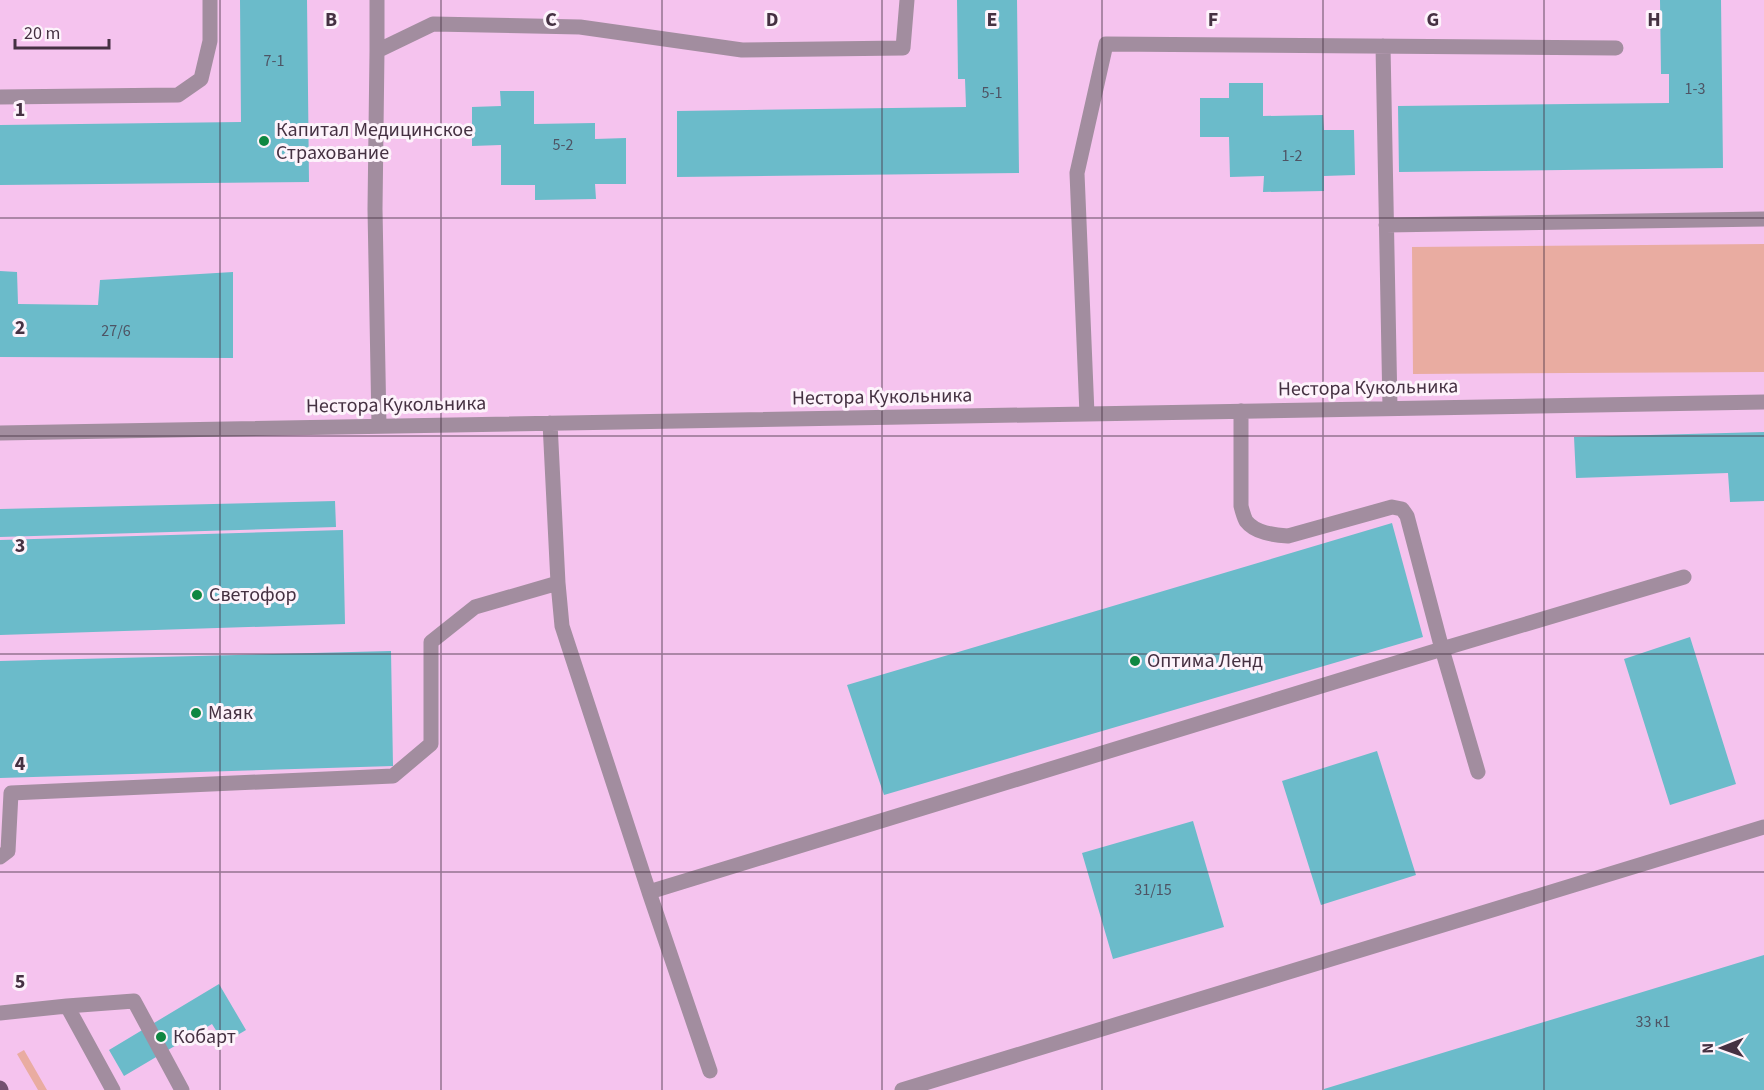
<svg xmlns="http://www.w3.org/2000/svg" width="1764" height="1090" font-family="'Source Sans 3',sans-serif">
  <rect width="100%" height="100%" fill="#f5c3ee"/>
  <!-- green -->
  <path fill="#e9aca1" d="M1764 244V372L1413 374 1412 247Z
    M24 1050 47 1090H38L17 1054Z"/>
  <!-- building -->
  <path fill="#6bbbca" d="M240 0H307L309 182 0 185V125L241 122Z
    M957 0H1017L1019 173 677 177V111L966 107 965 79H958Z
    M1660 0H1721L1723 168 1399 172 1398 106 1669 103V74H1661Z
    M1229 83H1263V116L1323 115 1324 130H1354L1355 175 1324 176V191L1263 192 1264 176 1230 177 1229 137H1200V98H1229Z
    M500 91H534V124L595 123V139L626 138V184H595L596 199 535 200V185H501V145L472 146V107L501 106Z
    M0 271 17 272 18 304 98 305 100 280 233 272V358L0 357Z
    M1764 432V501L1730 502 1728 473 1576 478 1574 437Z
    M335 501 336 527 0 537V509Z
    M1392 523 1423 637 884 795 847 685Z
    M343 530 345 624 0 635V540Z
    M1690 637 1736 784 1670 805 1624 659Z
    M391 651 393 766 0 778V661Z
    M1377 751 1416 875 1321 905 1282 781Z
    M1193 821 1224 927 1113 959 1082 853Z
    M1764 955V1090H1324V1089Z
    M219 984 246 1030 224 1043 212 1024 124 1076 109 1050Z"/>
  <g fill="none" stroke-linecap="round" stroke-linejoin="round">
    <!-- minor -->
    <path stroke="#a28d9f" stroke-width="15" d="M1383 46 1390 408
      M377 51V0
      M0 97 178 95 201 79 210 41V0
      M1386 225 1764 219
      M1087 414 1077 173 1106 44 1616 48
      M379 426 375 209 377 51 433 24 580 27 742 50 903 48 907 0
      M0 433 1764 402
      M558 583 562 626 649 892 1442 649 1407 516 1402 509 1392 507 1288 536C1274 535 1255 533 1246 521 1244 517 1242 510 1241 506V411
      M1478 772 1442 649 1684 577
      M0 857 8 851 11 793 393 776 431 744V642L475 607 558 583 550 423
      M649 892 710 1071
      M67 1006 113 1090
      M0 1013 67 1006 134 1001 182 1090
      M902 1090 1764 827"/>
    <!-- major -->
    <path stroke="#745070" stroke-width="15" d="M0 1088 1 1090"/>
  </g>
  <!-- grid -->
  <path fill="none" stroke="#453142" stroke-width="1.5" stroke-opacity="0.55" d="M220 0V1090M441 0V1090M662 0V1090M882 0V1090M1102 0V1090M1323 0V1090M1544 0V1090M0 218H1764M0 436H1764M0 654H1764M0 872H1764"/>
  <!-- markers -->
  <g fill="#0f8741" stroke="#fdf3fb" stroke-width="2">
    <circle cx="264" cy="141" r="6"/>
    <circle cx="197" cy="595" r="6"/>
    <circle cx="1135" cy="661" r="6"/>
    <circle cx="196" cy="713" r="6"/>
    <circle cx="161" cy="1037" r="6"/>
  </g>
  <g text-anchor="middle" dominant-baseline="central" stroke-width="6" stroke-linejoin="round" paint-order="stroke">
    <!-- number labels -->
    <g font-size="16" fill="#4e5464">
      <text x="274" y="61">7-1</text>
      <text x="1695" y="89">1-3</text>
      <text x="992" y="93">5-1</text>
      <text x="563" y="145">5-2</text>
      <text x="1292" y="156">1-2</text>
      <text x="116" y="331">27/6</text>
      <text x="1153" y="890">31/15</text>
      <text x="1653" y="1022">33 к1</text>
    </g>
    <!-- poi labels -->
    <g font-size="20" fill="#453142" stroke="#fdf3fb" text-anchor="start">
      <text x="276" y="130">Капитал Медицинское<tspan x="276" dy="23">Страхование</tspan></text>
      <text x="209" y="595">Светофор</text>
      <text x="1147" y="661">Оптима Ленд</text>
      <text x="208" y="713">Маяк</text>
      <text x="173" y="1037">Кобарт</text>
    </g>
    <!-- street labels -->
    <g font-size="20" fill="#453142" stroke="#fdf3fb">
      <text transform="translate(1368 388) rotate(-1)">Нестора Кукольника</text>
      <text transform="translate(882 397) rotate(-1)">Нестора Кукольника</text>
      <text transform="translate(396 405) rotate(-1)">Нестора Кукольника</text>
    </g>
  </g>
  <g font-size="20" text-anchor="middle" font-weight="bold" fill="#453142" stroke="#fdf3fb" stroke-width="6" stroke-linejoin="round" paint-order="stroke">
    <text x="331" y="26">B</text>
    <text x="551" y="26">C</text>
    <text x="772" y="26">D</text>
    <text x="992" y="26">E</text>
    <text x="1213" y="26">F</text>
    <text x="1433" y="26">G</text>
    <text x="1654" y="26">H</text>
    <text x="20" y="116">1</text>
    <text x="20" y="334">2</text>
    <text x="20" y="552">3</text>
    <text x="20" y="770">4</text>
    <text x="20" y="988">5</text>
  </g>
  <!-- north arrow -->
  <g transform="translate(1722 1048) rotate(269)" stroke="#fdf3fb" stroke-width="4.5" paint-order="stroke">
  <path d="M0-4.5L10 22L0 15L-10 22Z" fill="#453142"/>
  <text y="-9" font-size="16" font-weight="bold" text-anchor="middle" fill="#453142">N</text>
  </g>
  <!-- scale -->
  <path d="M15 39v9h94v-9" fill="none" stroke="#453142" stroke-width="3"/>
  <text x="24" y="39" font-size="18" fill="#453142" stroke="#fdf3fb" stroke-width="4.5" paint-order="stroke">20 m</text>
</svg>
